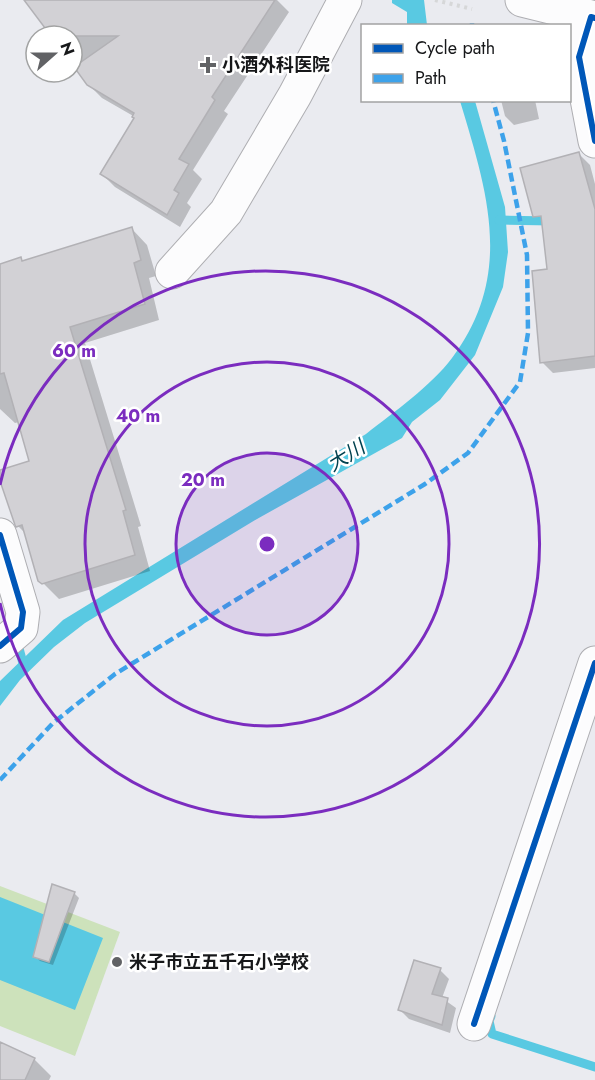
<svg xmlns="http://www.w3.org/2000/svg" width="595" height="1080" font-family="Jost,'Noto Sans JP',sans-serif">
  <rect width="100%" height="100%" fill="#eaebf0"/>
  <!-- green -->
  <path fill="#cde2bb" d="M0 886 120 932 75 1056 0 1026Z"/>
  <!-- water -->
  <path fill="#59c9e2" d="M392 0H424L427 25H407V12L392 3Z
    M460 101H475L505 207 508 252 503 287 475 355 440 400 412 422 402 438 257 519 85 623 54 647 20 680 0 706V681L63 620 366 434C394 412 431 386 452 358 515 274 487 191 460 101Z
    M0 897 103 938 75 1010 0 980Z"/>
  <!-- shadow -->
  <path fill="#0003" d="M33 0H277L289 12 224 111 228 114 193 170 202 179 187 203 191 207 180 227 115 187 102 174 135 117 102 98 88 84 72 62V36H53Z
    M501 100H535L539 119 514 125 505 116Z
    M578 153 590 165 595 184V368L553 373 542 362 549 270 543 224 535 216Z
    M132 229 147 245 156 276 149 278 159 320 85 343 141 526 138 527 150 571 59 599 40 580 27 535 18 526 0 476V472L31 462 19 422 15 423 0 409V266L21 259 24 262Z
    M53 886 75 894 79 898 53 965 40 961 35 956Z
    M440 970 449 979 442 998 456 1008 450 1033 409 1019 400 1010Z
    M0 1044 35 1060 51 1076 49 1080H0Z"/>
  <g fill="none" stroke-linecap="round" stroke-linejoin="round">
    <!-- stream -->
    <path stroke="#59c9e2" stroke-width="9" d="M499 220 552 221
      M17 641 24 667
      M491 1016 489 1021 492 1034 595 1067"/>
  </g>
  <!-- building -->
  <path fill="#d2d1d5" stroke="#b2b1b5" stroke-width="1.5" d="M24 0H275L212 97 215 100 179 159 189 164 174 190 179 193 167 215 100 174 134 118 132 117 134 113 87 85 74 67 118 36H51Z
    M579 152 595 209V356L540 363 532 271 547 269 541 216 533 217 520 168Z
    M132 227 141 260 134 263 145 304 70 327 126 510 123 511 135 555 42 584 38 581 22 525 16 527 15 525 0 481V470L29 461 4 373 0 374V264L21 257 22 261Z
    M52 884 75 892 49 962 33 957Z
    M414 960 441 968 432 994 448 998 442 1025 398 1010Z
    M0 1042 35 1058 25 1080H0Z"/>
  <g fill="none" stroke-linecap="round" stroke-linejoin="round">
    <!-- minor casing -->
    <g stroke="#aeaeb2" stroke-width="35">
      <path id="minor" d="M522 0 595 18
        M591 17 579 57 595 141
        M172 272 226 212 295 95 345 0
        M0 535 23 612 21 628 0 646
        M474 1024 595 663"/>
    </g>
    <!-- path -->
    <path stroke="#d6d7d8" stroke-width="4" stroke-dasharray="3 4.5" stroke-linecap="butt" d="M435 0 472 9"/>
    <!-- minor -->
    <use href="#minor" stroke="#fcfcfd" stroke-width="33"/>
    <!-- quiet -->
    <path stroke="#3da2ea" stroke-width="4.5" stroke-dasharray="9 4.5" stroke-linecap="butt" d="M472 23V26
      M0 780 53 723 115 674 425 484 468 453 520 382 528 333 527 255 504 141 493 100"/>
    <!-- cycleway casing -->
    <g stroke="#fff" stroke-width="10">
      <path id="cycleway" d="M595 18 591 17 579 57 595 141
        M0 535 23 612 21 628 0 646
        M474 1024 595 663"/>
    </g>
    <!-- cycleway -->
    <use href="#cycleway" stroke="#0057b8" stroke-width="6"/>
  </g>
  <!-- distance rings -->
  <circle cx="267" cy="544" r="91" fill="#7b2cbf" fill-opacity=".12"/>
  <g fill="none" stroke="#7b2cbf" stroke-width="3">
    <circle cx="267" cy="544" r="91"/>
    <circle cx="267" cy="544" r="182"/>
    <path d="M0 485A273 273 0 1 1 0 603"/>
  </g>
  <!-- markers -->
  <g fill="#616265" stroke="#fff" stroke-width="2">
    <path d="M205 56h6v6h6v6h-6v6h-6v-6h-6v-6h6z"/>
    <circle cx="117" cy="962" r="6"/>
  </g>
  <g text-anchor="middle" dominant-baseline="central" stroke-width="5" stroke-linejoin="round" paint-order="stroke">
    <!-- poi labels -->
    <g font-size="18" font-weight="bold" fill="#17181a" stroke="#fff" text-anchor="start">
      <text x="222" y="65">小酒外科医院</text>
      <text x="129" y="962">米子市立五千石小学校</text>
    </g>
    <!-- water labels -->
    <g font-size="20" font-style="italic" fill="#004250" stroke="#fff">
      <text transform="translate(346 456) rotate(-32)">大川</text>
    </g>
  </g>
  <circle cx="267" cy="544" r="9" fill="#7b2cbf" stroke="#fff" stroke-width="3"/>
  <g font-size="18" text-anchor="middle" font-weight="bold" fill="#7b2cbf" stroke="#fff" stroke-width="5" stroke-linejoin="round" paint-order="stroke">
    <text x="74" y="357">60 m</text>
    <text x="138" y="422">40 m</text>
    <text x="203" y="486">20 m</text>
  </g>
  <!-- legend -->
  <rect x="361" y="24" width="210" height="78" fill="#ffffff" stroke="#a2a3a3" stroke-width="1.5"/>
  <rect x="373" y="44" width="30" height="9" fill="#0057b8" stroke="#a2a3a3" stroke-width="1.5"/>
  <text x="415" y="54" font-size="18" fill="#17181a">Cycle path</text>
  <rect x="373" y="74" width="30" height="9" fill="#3da2ea" stroke="#a2a3a3" stroke-width="1.5"/>
  <text x="415" y="84" font-size="18" fill="#17181a">Path</text>
  <!-- north arrow -->
  <g transform="translate(54 54) rotate(69)"><circle r="28" fill="#ffffff" stroke="#a2a3a3" stroke-width="1.5"/>
  <path d="M0-4.5L10 22L0 15L-10 22Z" fill="#616265"/>
  <text y="-9" font-size="16" font-weight="bold" text-anchor="middle" fill="#17181a">N</text>
  </g>
</svg>
